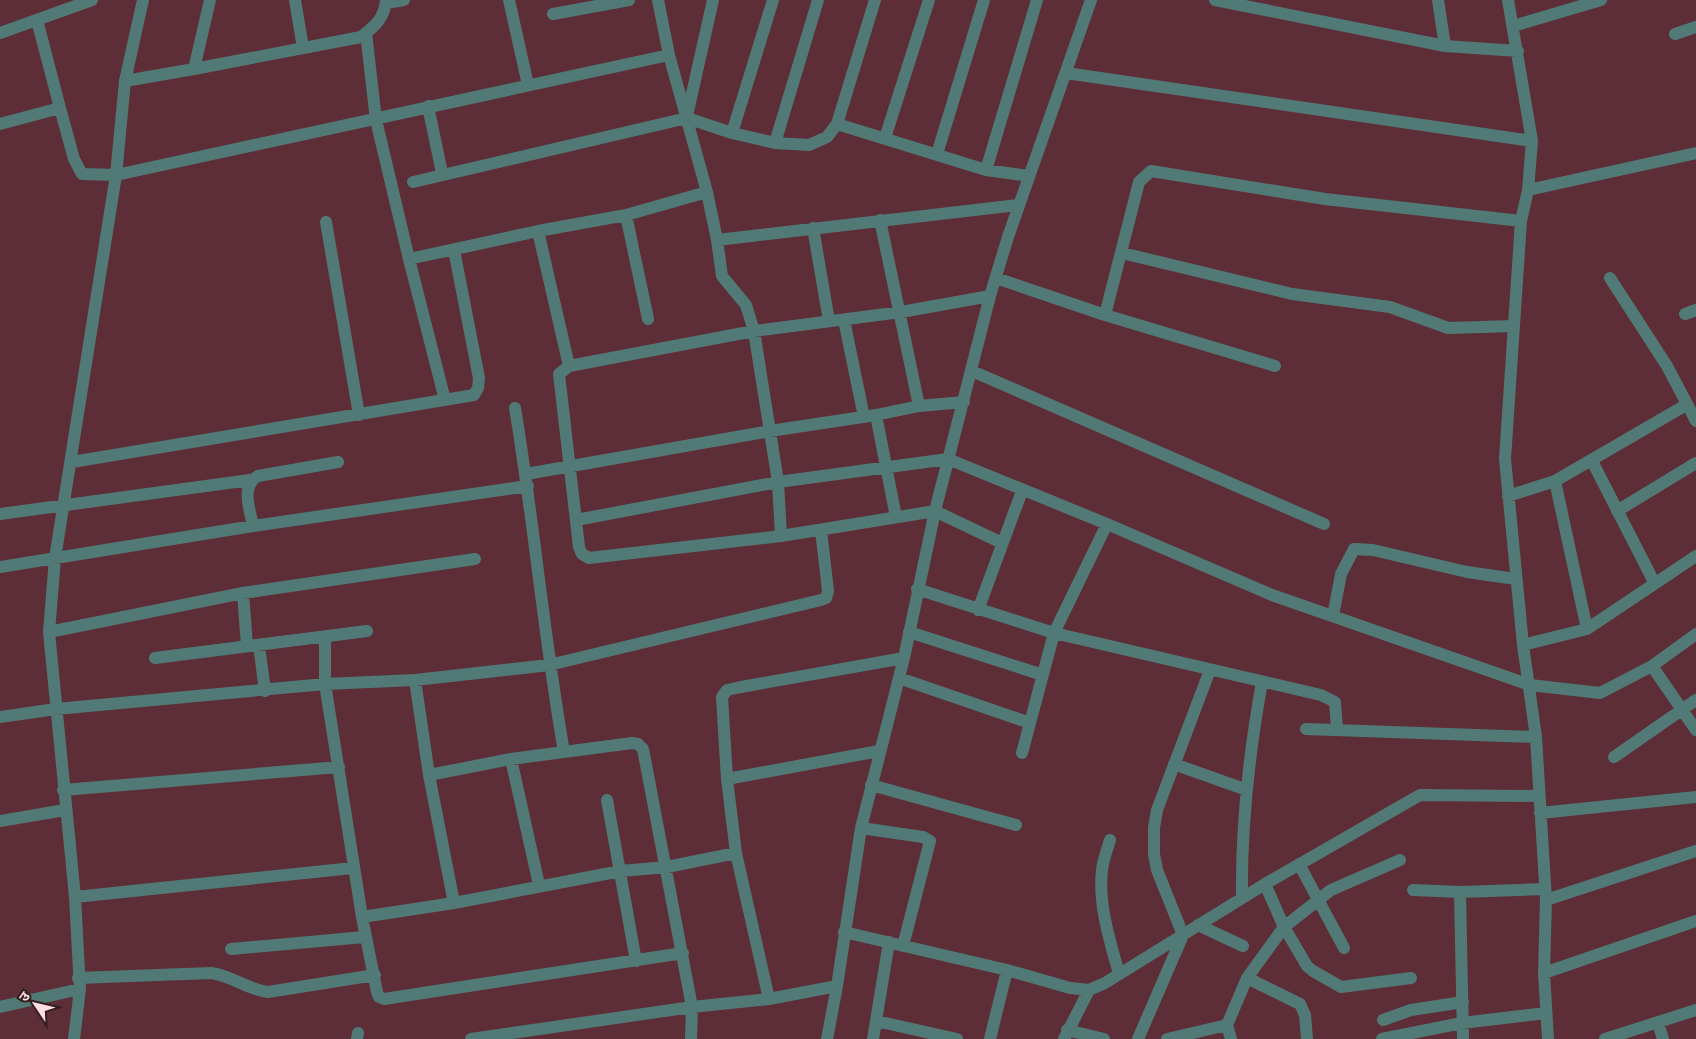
<svg xmlns="http://www.w3.org/2000/svg" width="1696" height="1039" font-family="'DM Sans','Noto Sans Devanagari',sans-serif">
  <rect width="100%" height="100%" fill="#5d2e37"/>
  <g fill="none" stroke-linecap="round" stroke-linejoin="round">
    <!-- minor -->
    <path stroke="#517a77" stroke-width="12" d="M295 0 303 48
      M509 0 528 85
      M658 0 669 55 707 192 717 240 722 276 746 305 754 331 778 482 781 536
      M1215 0 1445 46 1518 51
      M1438 0 1445 46
      M1508 0 1532 141 1528 190 1521 221 1505 459 1523 645 1536 737 1546 900 1544 973 1548 1039
      M386 3 404 0
      M553 14 629 0
      M1513 26 1601 0
      M0 33 92 0
      M366 33 376 120 409 259 538 231 626 215 707 192
      M1675 34 1696 27
      M194 69 361 37C374 27 385 18 386 0
      M1066 73 1532 141
      M125 81 194 69 210 0
      M428 106 442 173
      M60 108 74 159 82 174 116 175 669 55
      M687 116 713 0
      M0 124 60 108 37 20
      M837 124 986 170 1029 176
      M732 133 773 0
      M885 138 929 0
      M775 143 818 0
      M937 154 984 0
      M986 170 1037 0
      M413 182 687 118 732 133 775 143 809 145 827 137 837 124 875 0
      M1528 190 1696 153
      M626 215 648 319
      M880 220 919 406
      M326 222 359 415
      M813 228 829 321
      M538 231 569 366
      M717 240 1018 205
      M1122 253 1292 294 1390 307 1448 328 1514 326
      M409 259 445 400
      M996 278 1105 315 1275 366
      M1610 278 1667 366 1696 421
      M990 296 901 312 754 331 569 366 559 374 579 547 582 554 589 558 781 536 935 511 1002 543
      M1685 314 1696 310
      M1105 315 1139 182 1151 171 1325 199 1521 221
      M844 320 864 417
      M972 371 1324 524
      M515 408C534 522 544 638 564 752
      M876 415 896 517
      M1592 461 1654 582
      M72 462 474 395 478 388 479 378 454 250
      M526 474 770 431 876 415 919 406 964 402
      M1555 481 1587 629
      M1508 496 1555 481 1686 405
      M1617 511 1696 463
      M0 514 250 480
      M576 520 778 482 948 459 1107 524 1272 595 1530 685 1600 693 1652 666 1696 634
      M253 526C250 509 240 486 258 476L338 462
      M0 567 253 526 528 486
      M917 589 1054 633 1321 695 1335 702 1337 729
      M243 593 247 646
      M978 610 1022 491
      M1333 616 1341 574 1354 549 1373 550 1467 572 1516 579
      M49 632 243 593 475 559
      M909 632 1043 675
      M325 637V684L362 917 454 903 621 871 667 867 736 853
      M259 645 265 691
      M1523 645 1587 629 1696 556
      M155 658 367 631
      M1652 666 1696 730
      M899 678 1030 723
      M415 680 429 775 454 903
      M0 717 56 709 325 684 415 680 549 665 821 600 826 598 828 591 821 530
      M1306 729 1536 737
      M1022 753 1054 633 1107 524
      M1614 757 1696 700
      M511 759 539 885
      M1174 764 1247 790
      M429 775 511 759 632 743 638 744 643 749 692 1007 691 1039
      M727 779 879 751
      M871 785 1016 825
      M63 790 339 767
      M607 800 636 961
      M1540 813 1696 797
      M0 821 65 810
      M861 828 923 837 930 841 903 946
      M1110 840C1107 850 1103 860 1102 870 1098 905 1110 941 1119 974
      M1299 864 1344 948
      M1265 884 1284 927 1307 966 1313 971 1341 987 1411 978
      M1413 890 1460 892 1545 889
      M1460 892 1463 1039
      M75 897 353 868
      M1242 898C1241 825 1249 754 1262 682
      M1546 900 1696 851
      M362 917 377 992 379 997 384 999 683 953
      M1198 925 1243 946
      M844 932 1007 970 1070 988 1089 990 1105 983 1265 884 1420 795 1539 796
      M231 949 364 937
      M1544 973 1696 921
      M78 978 211 973C231 975 248 990 268 992L375 975
      M1247 978 1300 1004 1305 1015 1307 1039
      M769 999 736 853 727 779 722 697 727 690 741 687 904 658
      M0 1007 80 989
      M1383 1020 1411 1010 1463 1002
      M876 1021 957 1039
      M1658 1023 1663 1039
      M1067 1030 1104 1039
      M74 1039 80 989 75 897 49 632 55 558 116 175 125 81 143 0
      M357 1039 358 1033
      M471 1039 692 1007 769 999 837 986
      M827 1039 837 986 861 828 904 658 935 511 990 296 1008 237 1091 0
      M873 1039 889 942
      M990 1039 1007 970
      M1064 1039 1089 990
      M1138 1039 1183 935 1157 870 1154 854V828L1157 810 1210 670
      M1167 1039 1227 1025
      M1231 1039 1227 1025 1247 978 1284 927 1331 890 1400 860
      M1382 1039 1462 1023 1546 1013
      M1605 1039 1696 1010"/>
  </g>
  <!-- north arrow -->
  <g transform="translate(35 1004) rotate(305)" stroke="#341e22" stroke-width="4" paint-order="stroke">
  <path d="M0-4L9 19L0 12L-9 19Z" fill="#fcdde1"/>
  <text y="-8" font-size="14" font-weight="bold" text-anchor="middle" fill="#fcdde1">उ</text>
  </g>
</svg>
